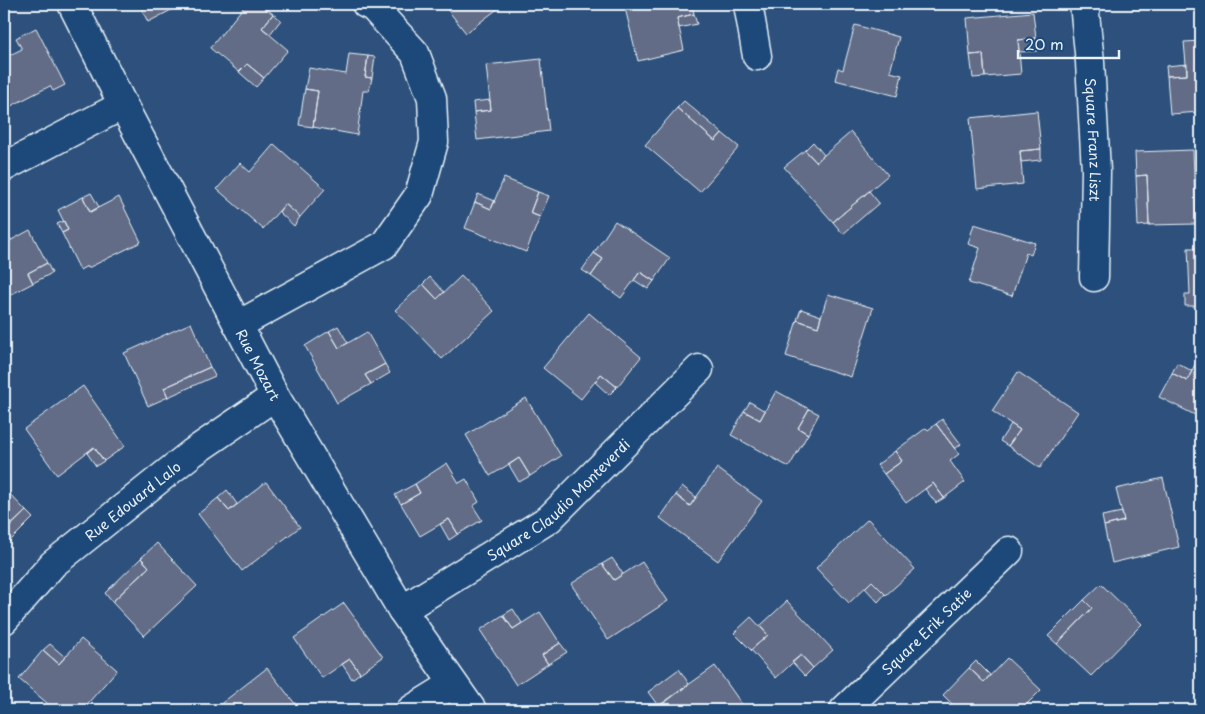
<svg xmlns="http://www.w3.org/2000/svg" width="1205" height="714" font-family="'Playpen Sans',sans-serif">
  <rect width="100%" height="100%" fill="#2d517c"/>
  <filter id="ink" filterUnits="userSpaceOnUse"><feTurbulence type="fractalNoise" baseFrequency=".02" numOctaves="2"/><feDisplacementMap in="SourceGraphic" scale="10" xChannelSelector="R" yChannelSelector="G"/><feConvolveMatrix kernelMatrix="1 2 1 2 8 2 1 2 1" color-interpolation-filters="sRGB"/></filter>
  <g filter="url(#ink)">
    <!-- building -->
    <path fill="#646c86" stroke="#e8f1f8" d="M139 4H181V5L148 22Z
      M246 4H261L273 14 262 28 288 50 264 78 247 64 239 72 210 48Z
      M443 4H504L466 33Z
      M624 4H692L694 14 677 18 684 50 638 61Z
      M1133 4H1192L1133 9Z
      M1033 12 1036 38 1018 40 1021 74 985 77 983 54 970 55 967 18Z
      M273 14 281 20 270 34 262 28Z
      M694 14 697 24 679 28 677 18Z
      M855 25 899 37 890 72 902 75 897 96 835 80 838 68 843 70Z
      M36 28 65 85 53 91 50 86 11 106 4 93V58L22 49 16 38Z
      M1036 38 1037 51 1019 52 1018 40Z
      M1201 41V112L1170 114 1167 76 1187 75 1184 42Z
      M349 54 368 56 365 77 372 78 369 91H363L357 135 313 127 318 91 305 89 309 68 346 74Z
      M983 54 985 77 973 78 970 55Z
      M368 56 375 57 372 78 365 77Z
      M541 59 549 131 477 140 474 112 491 110 486 65Z
      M247 64 264 78 256 87 239 72Z
      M1187 64V75L1167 76 1166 66Z
      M305 89 318 91 313 127 299 125Z
      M490 100 491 110 474 112 473 102Z
      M684 101 722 133 715 141 677 108Z
      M677 108 715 141 722 133 739 147 700 192 645 145Z
      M1037 111 1041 149 1020 151 1023 184 977 189 970 118Z
      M851 132 888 175 833 222 784 167 805 150 816 162Z
      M813 142 824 155 816 162 805 150Z
      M274 144 325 189 300 217 285 204 263 229 217 189 240 163 250 172Z
      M1041 149V160L1021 162 1020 151Z
      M1193 150 1196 224 1149 225 1147 175 1136 176 1135 152Z
      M1147 175 1149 225 1138 226 1136 176Z
      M504 178 538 192 530 213 540 217 526 252 465 228 475 202 491 209Z
      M869 191 879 203 843 234 833 222Z
      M538 192 549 196 540 217 530 213Z
      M91 193 99 207 90 212 83 197Z
      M478 194 495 201 491 209 475 202Z
      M83 197 90 212 119 197 141 242 88 268 87 266 80 270 62 233 68 230 58 210Z
      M285 204 300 217 294 226 279 212Z
      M64 221 68 230 62 233 57 224Z
      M615 221 670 258 654 281 640 272 621 298 591 276 603 259 594 253Z
      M974 224 1035 243 1031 255 1026 253 1012 296 969 283 980 248 968 244Z
      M4 225 11 240 4 244Z
      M30 230 47 263 28 273 33 283 4 298V244Z
      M1188 248H1201V306H1185V294H1190Z
      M594 253 603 259 591 276 582 270Z
      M47 263 52 273 33 283 28 273Z
      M640 272 654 281 648 289 634 280Z
      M461 276 494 311 442 359 395 310 423 284 437 299Z
      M430 277 444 292 437 299 423 284Z
      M828 294 873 308 851 377 786 356 797 320 818 327Z
      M801 309 821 316 818 327 797 320Z
      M589 313 641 357 617 387 601 374 581 399 543 368Z
      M191 323 210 367 164 388 168 397 148 406 124 353Z
      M338 326 348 343 339 348 329 331Z
      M329 331 339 348 367 332 385 364 365 375 371 384 337 403 305 346Z
      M1201 352V418L1159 397 1172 373 1187 381Z
      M1177 363 1192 371 1187 381 1172 373Z
      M385 364 390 373 371 384 365 375Z
      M210 367 215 376 168 397 164 388Z
      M1018 372 1078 412 1040 468 1008 446 1020 430 992 411Z
      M601 374 617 387 609 395 595 382Z
      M83 386 125 446 104 461 94 447 57 475 24 429Z
      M776 391 809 409 798 428 808 434 789 467 731 435 744 411 760 420Z
      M526 398 561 456 530 476 519 458 490 476 466 435Z
      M750 402 765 411 760 420 744 411Z
      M809 409 819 414 808 434 798 428Z
      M942 419 961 444 955 449 936 424Z
      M936 424 959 454 950 461 965 482 944 498 933 483 906 503 884 474 902 461 895 451 926 428 928 430Z
      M1011 424 1020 430 1008 446 1000 441Z
      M94 447 104 461 96 466 87 453Z
      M895 451 902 461 884 474 877 465Z
      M519 458 530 476 519 482 509 465Z
      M447 463 459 483 466 479 479 502 473 506 482 520 458 534 449 519 420 536 401 504 420 493 415 484Z
      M717 468 762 501 718 561 660 518 676 495 690 506Z
      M1163 478 1179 547 1112 563 1104 526 1124 521 1116 489Z
      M266 482 300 527 242 571 198 514 218 498 229 511Z
      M933 483 944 498 936 503 925 489Z
      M415 484 420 493 401 504 395 495Z
      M682 486 696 497 690 506 676 495Z
      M4 488 26 511 4 532Z
      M227 490 237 504 229 511 218 498Z
      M26 511 33 518 4 547V532Z
      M1122 512 1124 521 1104 526 1102 516Z
      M449 519 458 534 449 540 440 524Z
      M868 519 915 569 886 595 872 581 849 603 816 568Z
      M157 543 197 586 144 636 112 602 149 567 141 558Z
      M141 558 149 567 112 602 105 593Z
      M612 558 623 574 614 580 602 564Z
      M642 562 668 601 608 640 571 584 602 564 614 580Z
      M872 581 885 594 878 602 865 588Z
      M1101 584 1142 624 1091 676 1057 644 1092 608 1084 600Z
      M1084 600 1092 608 1057 644 1048 636Z
      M787 601 833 650 813 668 801 655 776 678 751 650 768 635 760 626Z
      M344 603 383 657 360 673 350 659 322 678 294 638Z
      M513 609 522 623 513 629 503 615Z
      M540 612 560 643 542 655 548 664 516 685 480 630 503 615 513 629Z
      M751 617 768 635 751 650 734 633Z
      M81 639 117 670 82 710H55L19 679 43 650 59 664Z
      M560 643 567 652 548 664 542 655Z
      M50 644 65 657 59 664 43 650Z
      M801 655 813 668 805 676 792 662Z
      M1007 658 1041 690 1021 710H958L943 695 969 668 984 682Z
      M350 659 360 673 352 679 342 664Z
      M976 661 990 675 984 682 969 668Z
      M715 666 746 710H659L657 707Z
      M267 668 300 710H213Z
      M679 669 689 684 659 707 648 692Z
      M1189 704 1195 710H1183Z"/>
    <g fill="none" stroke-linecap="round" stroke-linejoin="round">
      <!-- street casing -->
      <g stroke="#e8f1f8" stroke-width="31">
        <g id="street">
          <path id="s1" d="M72 4 123 105 275 396 402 610 472 710"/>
          <path d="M748 4 757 56"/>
          <path id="s2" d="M1084 4 1090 62 1096 171 1094 277"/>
          <path d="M4 167 123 105"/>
          <path d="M238 325 384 245 419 195 434 142 432 98 415 53 373 7 366 4"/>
          <path id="s3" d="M402 610 549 519 699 369"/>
          <path id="s4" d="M4 620 53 564 192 453 275 396"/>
          <path d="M411 710 453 684"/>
          <path id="s5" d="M844 710 1009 551"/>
        </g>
      </g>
      <!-- street -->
      <use href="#street" stroke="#1f4a7a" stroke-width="28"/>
    </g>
  </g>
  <g text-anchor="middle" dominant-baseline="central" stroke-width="4" stroke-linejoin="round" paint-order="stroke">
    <!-- street labels -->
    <g font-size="14" fill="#e8f1f8" stroke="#1f4a7a">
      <text stroke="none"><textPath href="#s2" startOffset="136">Square Franz Liszt</textPath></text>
      <text stroke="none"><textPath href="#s1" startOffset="406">Rue Mozart</textPath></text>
      <text stroke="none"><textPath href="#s3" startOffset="192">Square Claudio Monteverdi</textPath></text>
      <text stroke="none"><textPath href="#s4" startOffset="176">Rue Edouard Lalo</textPath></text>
      <text stroke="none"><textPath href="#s5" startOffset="114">Square Erik Satie</textPath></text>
    </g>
  </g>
  <!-- margin -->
  <rect width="1205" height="714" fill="none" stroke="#1f4a7a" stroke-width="20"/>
  <rect x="10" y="10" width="1185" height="694" fill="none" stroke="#e8f1f8" stroke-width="2" filter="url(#ink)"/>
  <!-- scale -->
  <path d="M1018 50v8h101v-8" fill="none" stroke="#e8f1f8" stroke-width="2.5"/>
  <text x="1025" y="50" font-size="15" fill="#e8f1f8" stroke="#1f4a7a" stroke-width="4" paint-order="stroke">20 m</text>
</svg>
